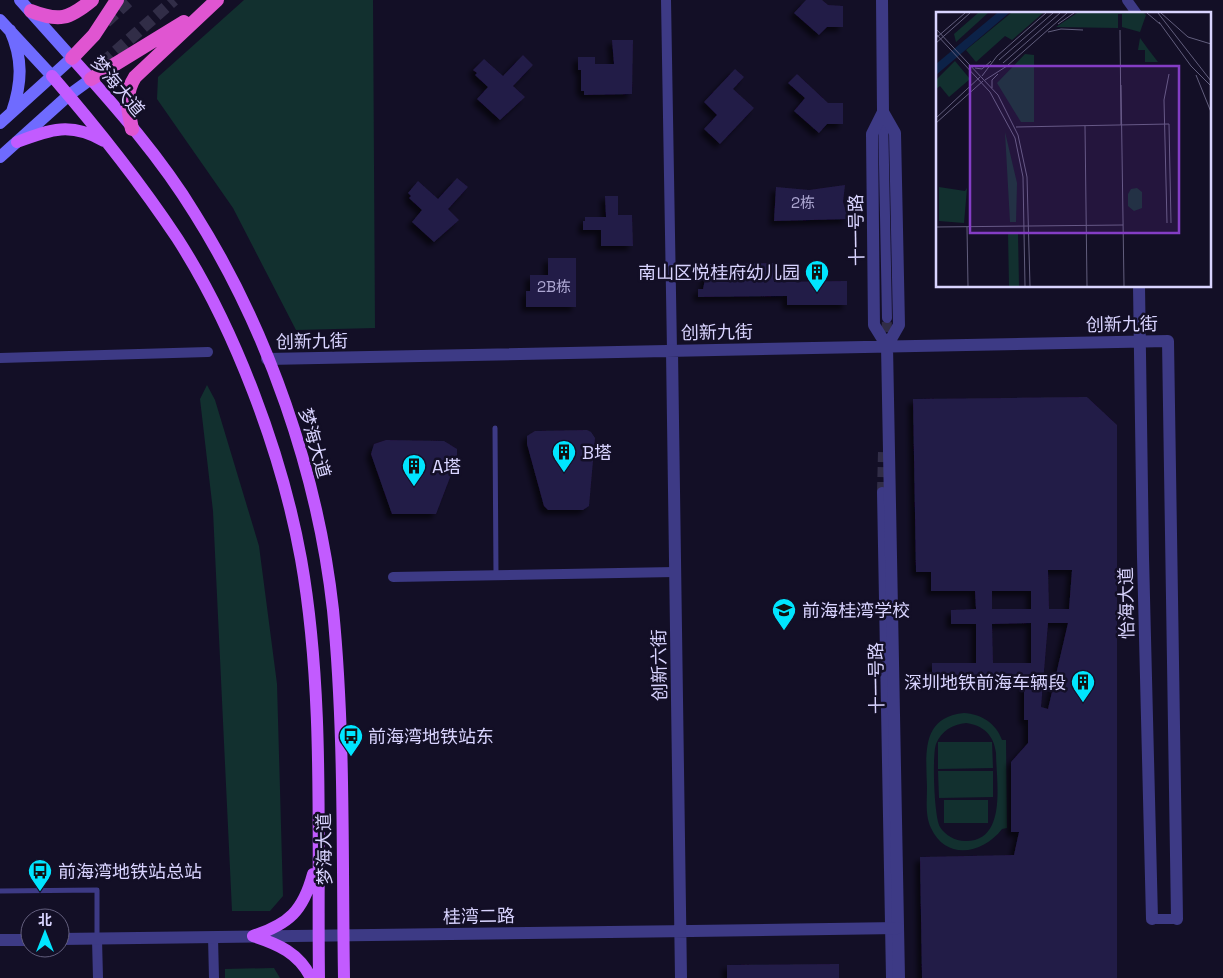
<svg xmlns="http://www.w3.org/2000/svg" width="1223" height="978" font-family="'Space Grotesk','Noto Sans SC',sans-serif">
  <defs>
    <filter id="shadow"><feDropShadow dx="-4.5" dy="4.5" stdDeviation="2.5" flood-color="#0009"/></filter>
  </defs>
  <rect width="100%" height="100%" fill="#130f26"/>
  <!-- green -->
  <path fill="#12302f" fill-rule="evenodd" d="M244 0H373L375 328 296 330 233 208 157 99 158 77Z
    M207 385 215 400 259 546 277 684 283 896 270 911H232L213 511 200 399Z
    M964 713C981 714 996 723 1002 740H1006L1007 828 1002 829C983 854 946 861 931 828 925 816 927 800 927 787 926 754 921 717 964 713ZM966 723C983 725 994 735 996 753 996 780 1008 842 965 841 955 841 945 835 940 827 934 817 932 755 936 744 941 731 953 724 966 723Z
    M938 742H992L993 768 938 769Z
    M938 771H993V797L939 798Z
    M944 800H988V823H944Z
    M274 968 280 978H225V969Z"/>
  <!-- building -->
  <path fill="#241b47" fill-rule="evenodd" filter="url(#shadow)" d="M806 0H822L828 5 843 6V27H827L819 35 794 13Z
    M612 40H633L632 94 584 95V91H581V70H578V57H595V64H614Z
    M523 55 533 65 513 86 525 97 500 120 477 99 488 87 475 75 477 73 473 70 484 59 503 76Z
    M735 69 744 77 733 89 754 108 720 144 704 129 717 115 704 102Z
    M797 74 828 103H843V124H827L819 133 794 111 805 98 788 83Z
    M457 178 468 187 448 209 459 220 434 242 412 222 422 210 409 198 411 196 408 193 418 181 438 199Z
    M845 185 843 202 848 219 774 221 776 187 809 190Z
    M605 196H618V215H632L633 246H601V230H583V221H585V217H606Z
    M548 258H576V307H526V291H530V275H548Z
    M776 263 774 282 847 281V305H787V296L698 297V289H703L708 264Z
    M1087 397 1117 425V978H922L920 857 1014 855 1019 832H1011V762L1028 743V720H1024V679L932 680V663H976V624H951V610L976 609 975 591H931V572H916L913 399ZM1048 570H1072L1069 609H1049ZM992 591H1031V609H992ZM1031 623V663H993L992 624ZM1048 623H1068L1048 709 1041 707Z
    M587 430 591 432 595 438 589 506 583 510H548L544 506 527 444V436L535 431Z
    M386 440 444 441 457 449V459L436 514H392L371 454 374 444Z
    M839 964V978H727V965Z"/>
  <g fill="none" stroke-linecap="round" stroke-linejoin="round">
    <!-- minor-tunnel -->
    <path stroke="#312d47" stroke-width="10" stroke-dasharray="10 5" stroke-linecap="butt" d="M886 347 887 318
      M882 492 883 451"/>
    <!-- primary-tunnel -->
    <path stroke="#312d47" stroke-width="12" stroke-dasharray="12 6" stroke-linecap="butt" d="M106 22 130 0
      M89 75 174 0"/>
    <!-- service -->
    <path stroke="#3d3a85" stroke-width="5" d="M495 428 496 575
      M0 891 97 890V938"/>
    <!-- minor -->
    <path stroke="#3d3a85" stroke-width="10" d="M666 0 672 351
      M1127 0 1137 14
      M883 113 887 318
      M0 358 208 352
      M882 492 891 978
      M393 577 675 572
      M1152 919H1177
      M213 937 214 978
      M97 939 98 978"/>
    <!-- tertiary -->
    <path stroke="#3d3a85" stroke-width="12" d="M882 0 883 112 872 134 874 325 887 346
      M883 112 895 133 899 325 887 346 899 978
      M1139 286 1143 557 1152 919
      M672 351 681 978
      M267 359 1168 341 1177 919
      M60 939 691 931
      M0 940H30"/>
    <!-- secondary -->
    <path stroke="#6f6bff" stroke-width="12" d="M0 20 52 76
      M10 30C23 59 22 82 12 112
      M0 123 72 58 20 0
      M0 157 69 95 91 79"/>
    <!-- primary -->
    <path stroke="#c25bff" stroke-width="12" d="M72 58C116 107 161 158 195 214 268 330 318 474 333 610 345 732 342 856 344 978
      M52 76C97 128 139 181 177 238 235 328 282 454 301 559 325 694 317 841 319 978
      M17 142C51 129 71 122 104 141
      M253 936C289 924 303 911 313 874
      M253 936C278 944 299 953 311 978"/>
    <!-- trunk -->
    <path stroke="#e055d1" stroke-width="14" d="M31 11C59 22 69 19 92 0
      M72 58 94 35 117 0
      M91 79 184 22
      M132 129C128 110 124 94 135 77L217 0"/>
    <!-- tertiary-bridge -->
    <path stroke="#3d3a85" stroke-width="12" d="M691 931 898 928"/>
  </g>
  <!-- icons -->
  <defs>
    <g id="building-pin" transform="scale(1.25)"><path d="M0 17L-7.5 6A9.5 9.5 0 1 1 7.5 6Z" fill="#00e5ff" stroke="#130f26"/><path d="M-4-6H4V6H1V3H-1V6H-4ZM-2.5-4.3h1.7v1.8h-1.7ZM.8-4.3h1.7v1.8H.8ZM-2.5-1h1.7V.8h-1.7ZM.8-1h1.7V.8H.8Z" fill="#111"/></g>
    <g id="school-pin" transform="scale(1.25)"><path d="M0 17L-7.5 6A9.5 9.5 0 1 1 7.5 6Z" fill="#00e5ff" stroke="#130f26"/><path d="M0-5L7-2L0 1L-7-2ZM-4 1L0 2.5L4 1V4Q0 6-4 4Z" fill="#111"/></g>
    <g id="bus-pin" transform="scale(1.25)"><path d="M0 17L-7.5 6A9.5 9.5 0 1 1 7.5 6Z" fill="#00e5ff" stroke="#130f26"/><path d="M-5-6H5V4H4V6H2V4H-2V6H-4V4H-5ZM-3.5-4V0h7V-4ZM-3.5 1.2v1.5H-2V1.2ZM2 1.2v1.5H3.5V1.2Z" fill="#111"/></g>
  </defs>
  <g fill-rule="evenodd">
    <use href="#building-pin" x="817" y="272"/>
    <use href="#building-pin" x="564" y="452"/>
    <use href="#building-pin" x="414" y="466"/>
    <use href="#school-pin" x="784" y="610"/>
    <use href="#building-pin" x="1083" y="682"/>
    <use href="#bus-pin" x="351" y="736"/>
    <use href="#bus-pin" x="40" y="871"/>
  </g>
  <g text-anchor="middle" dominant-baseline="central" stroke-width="5" stroke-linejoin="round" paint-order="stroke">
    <!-- number labels -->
    <g font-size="15" fill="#aca6d1">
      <text x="803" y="202">2栋</text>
      <text x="554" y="286">2B栋</text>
    </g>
    <!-- street labels -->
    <g font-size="18" fill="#d9d4ff" stroke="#130f26">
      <text transform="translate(118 86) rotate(50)">梦海大道</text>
      <text transform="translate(856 230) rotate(-91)">十一号路</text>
      <text transform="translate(1122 324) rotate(-1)">创新九街</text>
      <text transform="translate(717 332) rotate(-1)">创新九街</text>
      <text transform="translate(312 341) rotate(-1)">创新九街</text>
      <text transform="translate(315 443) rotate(74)">梦海大道</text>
      <text transform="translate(1126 603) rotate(-91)">怡海大道</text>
      <text transform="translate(659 665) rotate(-91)">创新六街</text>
      <text transform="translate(876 678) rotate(-91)">十一号路</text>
      <text transform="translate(324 849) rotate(-91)">梦海大道</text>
      <text transform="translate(479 916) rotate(-1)">桂湾二路</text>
    </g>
    <!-- poi labels -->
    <g font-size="18" fill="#d9d4ff" stroke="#130f26" text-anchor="start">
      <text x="800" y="272" text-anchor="end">南山区悦桂府幼儿园</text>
      <text x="582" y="452">B塔</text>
      <text x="432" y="466">A塔</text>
      <text x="802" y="610">前海桂湾学校</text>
      <text x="1066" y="682" text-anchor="end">深圳地铁前海车辆段</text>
      <text x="368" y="736">前海湾地铁站东</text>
      <text x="58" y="871">前海湾地铁站总站</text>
    </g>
  </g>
  <!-- overview -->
  <g transform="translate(936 12)">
    <rect width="275" height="275" fill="#130f26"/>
    <path d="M42 1H52L20 30 18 22ZM75 1H107L76 28 69 24 40 50 30 38ZM141 1H208L210 3 204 20 186 15V2H182V16L120 15ZM204 26 212 37 222 50H209V38H202ZM89 42 98 43V110H85L61 71ZM19 49 34 67 13 85 4 74 0 77V68ZM69 120 81 171 80 210H74ZM3 175 29 179 31 176 28 211 3 209ZM201 176 206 180V196L198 199 192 194V182L195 177ZM72 220 82 222 83 274H73Z" fill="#12302f"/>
    <path d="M61 1H73L0 63V52Z" fill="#0c2248"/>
    <path fill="none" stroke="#625e7d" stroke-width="1" d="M211 1 224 12M222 1 275 69M225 1 252 25 275 32M223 10 255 54 275 74M122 12 138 1M0 17 62 83 82 123 91 165 94 274M184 18 185 113M112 20 125 17 147 18M0 22 54 80 79 126 87 165 89 274M0 26 29 1M0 31 34 1M63 48 117 1M67 51 124 1M39 56 46 57 55 49M260 63 275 100M46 64 61 44 110 1M49 68 71 54 131 1M185 73 188 274M56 76V68L62 62M0 106 44 65M0 111 47 69M149 114 151 274M80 115 233 112 235 211M231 211 228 88 233 62M0 215 187 213M31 215 32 274"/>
    <path fill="#843dc5" fill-opacity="0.15" stroke="#843dc5" stroke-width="2.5" d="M34 54H243V221H34Z"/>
    <rect width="275" height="275" fill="none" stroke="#d9d4ff" stroke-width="2.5"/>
  </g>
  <!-- north arrow -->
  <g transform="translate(45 933)"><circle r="24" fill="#130f26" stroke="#625e7d"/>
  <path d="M0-4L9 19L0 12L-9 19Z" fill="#00e5ff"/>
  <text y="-8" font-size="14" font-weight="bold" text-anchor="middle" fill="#d9d4ff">北</text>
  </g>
</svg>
